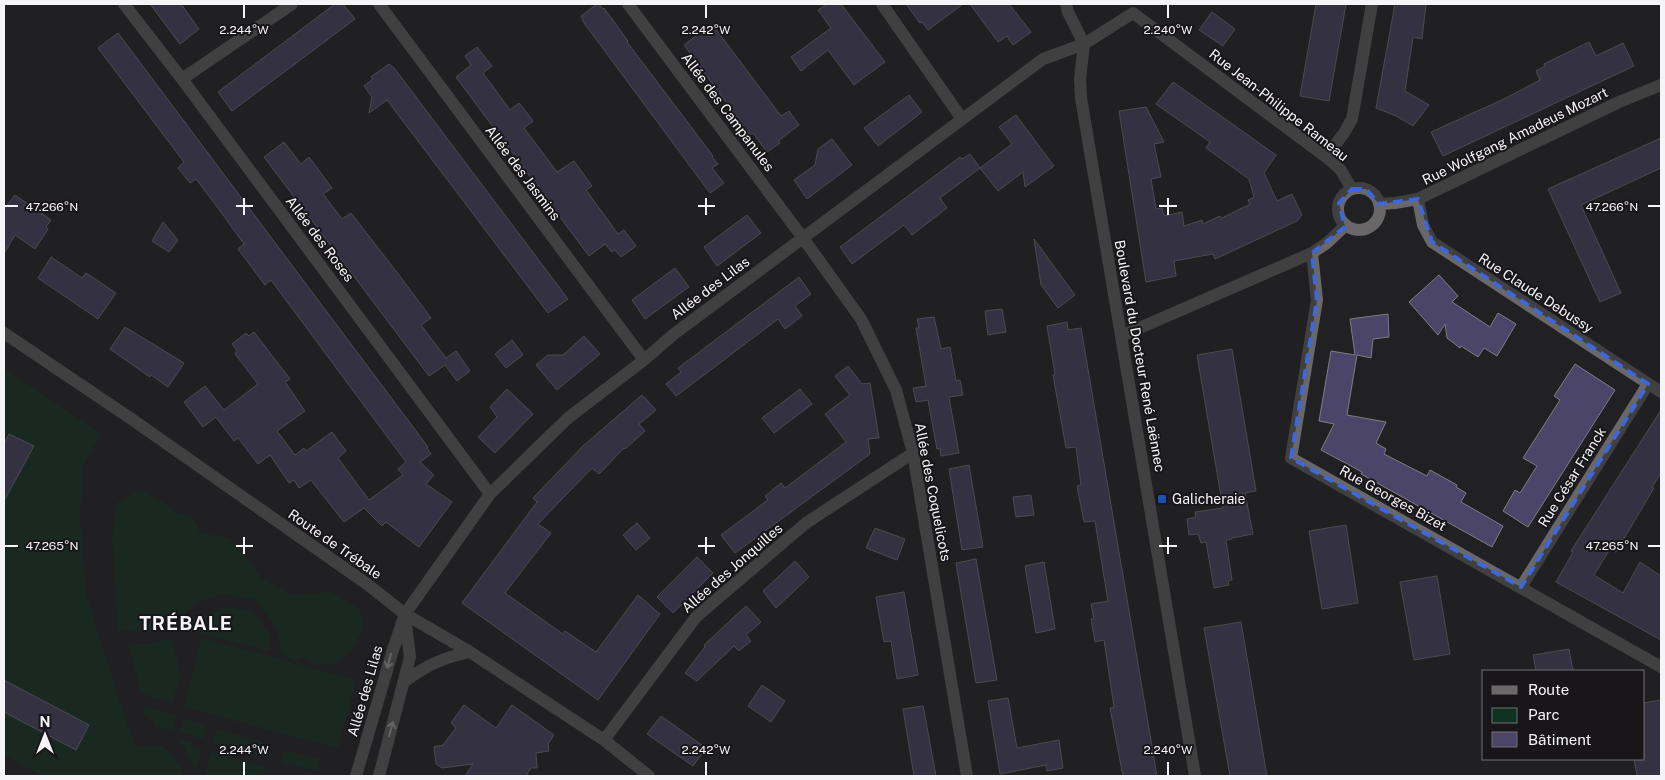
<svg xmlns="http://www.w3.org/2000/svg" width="1665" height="780" font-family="'Public Sans',sans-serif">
  <rect width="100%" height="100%" fill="#212023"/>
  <!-- green -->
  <path fill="#103221" d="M4 368 101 434 83 466 80 515 86 594 125 718 137 747 162 746C171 755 182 764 184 776H43L4 755Z
    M140 490 161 501 176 513 193 517 200 533 229 538 243 552 261 578 293 595 331 592 359 609 364 627 352 651 331 665 310 663 309 659 301 657 296 661 281 654 278 629 255 599 223 594 197 602 181 617 150 632 118 630 112 537 117 503Z
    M228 607 253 612 269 634V651L183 629 204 615Z
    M171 638 181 675 172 703 141 693 129 644H151Z
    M202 638 356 680 338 748 184 707Z
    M143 706 177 716 173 730 156 727 153 721 144 715Z
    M185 719 207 726 202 739 180 732Z
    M217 729 271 745 268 758 213 742Z
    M178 739 191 743 193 747 202 749 195 771 185 748Z
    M285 750 320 759 317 771 281 762Z
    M211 752 265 767 262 776H215L206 774Z"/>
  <!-- building -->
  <path fill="#4c456a" stroke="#7e7d82" d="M150 4H181L199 29 180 44Z
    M335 4H343L355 19 232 111 218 92Z
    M597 4H599L603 9 604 8 628 41 627 42 713 156 712 157 718 164 712 168 724 183 710 193 584 23 581 16Z
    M827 4H841L885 62 854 85 828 50 801 71 791 57 831 28 818 10Z
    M906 4H963L928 30 922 22 920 23Z
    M970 4H1009L1031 32 1013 45 1007 36 998 42Z
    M1316 4H1346L1329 101 1300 96Z
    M1395 4H1426L1422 39 1413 37 1405 91 1429 105 1413 126 1396 116 1376 108Z
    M1212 12 1235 29 1223 46 1199 30Z
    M712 24 781 116 789 111 799 125 778 141 780 143 767 152 753 133 750 135 684 45Z
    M118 33 428 447 427 448 431 454 420 462 434 475 426 484 452 502 419 547 386 522 382 526 364 508 344 522 311 480 299 488 294 480 289 483 270 455 258 464 238 438 234 441 216 417 203 427 184 402 205 386 224 410 258 384 235 354 237 351 232 344 246 333 249 336 254 332 290 379 285 382 305 411 277 431 295 455 304 448 306 451 332 432 346 451 338 458 369 500 403 475 398 469 406 462 271 280 265 285 238 249 244 244 218 208 196 179 190 183 178 168 184 162 98 48Z
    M1589 42 1596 56 1623 43 1634 66 1443 156 1431 132 1504 99 1540 80 1536 71 1545 66 1544 64Z
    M477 47 492 66 483 73 510 110 519 103 527 113 533 121 524 128 557 172 574 161 592 186 586 190 618 234 624 230 636 246 621 257 615 250 612 252 605 244 589 256 456 77 471 65 465 56Z
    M389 64 395 69 568 299 548 313 387 100 369 113 372 97 364 86 373 79 371 77Z
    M1173 82 1276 155 1264 173 1277 201 1292 194 1302 215 1297 221 1215 259 1213 254 1174 261 1176 276 1146 282 1119 111 1146 107 1164 142 1154 144 1161 177 1151 179 1156 209 1162 208 1164 216 1182 212 1184 226 1202 220 1203 224 1220 216 1222 218 1250 204 1248 200 1254 197 1249 179 1206 148 1210 142 1156 104Z
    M909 95 922 112 878 146 864 128Z
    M1016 115 1054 166 1025 187 1023 172 998 191 980 168 940 198 947 208 912 235 904 225 852 264 840 247 960 157 962 159 970 154 980 168 1012 144 999 127Z
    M1661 138V168L1581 205 1621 293 1600 302 1548 189Z
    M832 139 852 165 807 199 794 180 815 165 818 149Z
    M284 142 301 164 309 157 332 188 323 194 342 219 351 213 399 275 431 318 421 325 446 358 456 351 470 371 457 381 445 365 429 376 264 157Z
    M15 195 51 220 46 227 48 229 35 249 15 235 4 254V209Z
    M747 215 761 233 717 266 704 247Z
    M163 222 178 240 169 252 152 241Z
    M1034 239 1075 295 1058 308 1041 285Z
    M51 257 82 278 86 273 116 293 98 319 38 278Z
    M675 268 689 287 645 319 632 300Z
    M1439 275 1458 296 1452 302 1490 327 1498 313 1516 324 1497 356 1484 348 1478 357 1461 346 1460 348 1447 338 1445 324 1438 335 1409 302Z
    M799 277 811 294 795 306 802 316 785 329 778 319 676 396 666 384 681 372 678 368Z
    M1002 309 1006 332 988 335 985 311Z
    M1388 314 1389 337 1373 339 1371 358 1357 355 1347 415 1386 422 1376 443 1386 449 1384 454 1427 476 1430 470 1457 485 1456 487 1466 493 1461 502 1503 526 1492 547 1361 474 1362 472 1321 450 1334 424 1319 421 1331 351 1355 355 1350 319Z
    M934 317 941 349 950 347 956 381 960 380 963 395 949 397 959 453 941 456 940 448 937 449 928 400 916 402 913 388 926 386 916 328H919L917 319Z
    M1067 322 1068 330 1081 328 1157 776H1123L1110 708 1114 707 1104 640 1095 642 1091 619H1094L1091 604 1108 601 1095 521 1084 522 1077 486 1081 485 1076 447 1066 448 1053 375 1055 374 1047 326Z
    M125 327 184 363 168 387 151 375 150 377 110 349Z
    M584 336 600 354 557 390 536 365 548 355H563Z
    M512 340 523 355 506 368 495 354Z
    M1232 349 1256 491 1245 493 1253 534 1232 538V539L1226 540 1232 580 1228 581 1229 585 1214 588 1206 542 1201 543 1198 534 1189 535 1187 519 1196 517 1195 512 1223 508 1197 355Z
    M1575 364 1615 390 1528 527 1503 511 1515 490 1520 493 1537 466 1523 458 1560 400 1554 396Z
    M848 366 862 384 870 383 879 438 868 439 870 454 735 553 721 535 768 500 765 496 781 483 785 488 846 442 825 414 850 395 835 376Z
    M507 389 533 414 495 453 478 437 497 417 490 407Z
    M800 389 812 404 774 433 762 418Z
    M642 395 656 410 639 424 645 431 625 449 624 448 599 474 592 468 538 524 551 533 505 593 563 634 565 631 596 652 638 595 660 614 598 700 462 603 537 502 533 498 583 446Z
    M1661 410V473L1652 487 1654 488 1616 552 1610 549 1594 575 1623 593 1640 562 1661 576V640L1556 582 1573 552 1571 551Z
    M9 434 34 446 4 501V444Z
    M969 465 983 547 962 550 949 469Z
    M1031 495 1034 515 1016 517 1013 497Z
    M637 523 650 538 636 550 623 535Z
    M1346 525 1358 603 1322 609 1309 531Z
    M875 528 905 539 897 560 866 548Z
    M697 557 713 573 673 613 657 597Z
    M976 559 997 680 976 683 956 563Z
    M795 561 809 577 776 608 763 591Z
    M1044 562 1055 629 1036 633 1025 566Z
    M1437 576 1450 654 1414 660 1400 582Z
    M904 592 918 675 897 679 891 641 884 642 876 597Z
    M746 606 761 622 746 635 751 641 739 651 734 646 697 681 685 673 705 647 704 645Z
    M1241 622 1267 776H1230L1204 628Z
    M1569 649 1573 671H1536L1533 655Z
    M4 680 89 725 76 750 4 712Z
    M762 685 785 701 771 722 748 706Z
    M1008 698 1017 748 1059 740 1063 768 1047 771 1046 765 1000 774 988 701Z
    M1661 700V776H1637L1634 759H1644V703Z
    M464 705 496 728 512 705 554 735 548 744 549 751 536 753 537 768H531L526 776H465L473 764 442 768 436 764 434 747 443 745 456 728 451 723Z
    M923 706 927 727 936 776H914L903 709Z
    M661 716 706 748 693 766 647 734Z"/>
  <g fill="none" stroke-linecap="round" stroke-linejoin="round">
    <!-- minor -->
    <path stroke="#696767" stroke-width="12" d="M124 4 182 79 490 494
      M379 4 644 360
      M628 4 803 238 861 319 896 390 913 453 967 776
      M882 4 962 119
      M1066 4 1068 12 1084 44 1080 79 1081 98 1195 776
      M182 79 292 4
      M1326 157 1344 133 1352 119 1372 4
      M1338 209a21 21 0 1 1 42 0a21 21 0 1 1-42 0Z
      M1418 199 1423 225 1432 242 1661 392
      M1379 204 1395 203 1418 199 1619 102 1661 85
      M1312 253 1317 300 1291 458 1661 667
      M4 333 130 418 367 584 405 614 470 652 604 740 649 776
      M1121 336 1312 253 1327 243 1346 225
      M1521 587 1648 384
      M404 682C427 665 442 658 470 652
      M604 740 696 617 806 523 913 453
      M356 776 392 653 405 614 490 494 568 418 644 360 674 334 1043 59 1084 44 1133 13 1326 157 1340 169 1352 189
      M379 776 410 657 405 617"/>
  </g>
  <!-- one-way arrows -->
  <defs><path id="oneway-shaft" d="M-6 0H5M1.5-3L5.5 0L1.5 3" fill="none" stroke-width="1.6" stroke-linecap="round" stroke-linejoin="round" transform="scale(1.25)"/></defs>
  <g stroke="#b6b5b6">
    <use href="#oneway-shaft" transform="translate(389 661) rotate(106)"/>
    <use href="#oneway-shaft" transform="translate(391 729) rotate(-75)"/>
  </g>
  <!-- marked area -->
  <path d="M0 0H1665V780H0ZM1352 189H1366L1379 204 1418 199 1432 242 1648 384 1521 587 1291 458 1317 300 1312 253 1345 227 1339 203Z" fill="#212023" fill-opacity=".55" fill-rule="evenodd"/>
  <path fill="none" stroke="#3d67dc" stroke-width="4" stroke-dasharray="10 6" stroke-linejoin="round" d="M1352 189H1366L1379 204 1418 199 1432 242 1648 384 1521 587 1291 458 1317 300 1312 253 1345 227 1339 203Z"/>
  <!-- ticks -->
  <path fill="none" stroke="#f5f4f6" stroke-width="2" d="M244 5V18M706 5V18M1168 5V18M244 198V215M706 198V215M1168 198V215M5 206H18M236 206H253M698 206H715M1159 206H1177M1648 206H1660M244 537V554M706 537V554M1168 537V554M5 546H18M236 546H253M698 546H715M1159 546H1177M1648 546H1660M244 762V775M706 762V775M1168 762V775"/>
  <!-- markers -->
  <rect fill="#1a4fb4" stroke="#181619" stroke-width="2" x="1157" y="494" width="10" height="10" rx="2.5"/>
  <g text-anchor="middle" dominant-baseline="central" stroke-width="4" stroke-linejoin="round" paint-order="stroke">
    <!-- street labels -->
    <g font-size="14" fill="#f5f4f6" stroke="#181619">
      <text transform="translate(1279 105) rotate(38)">Rue Jean-Philippe Rameau</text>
      <text transform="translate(728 112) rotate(53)">Allée des Campanules</text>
      <text transform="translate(1515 136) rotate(-26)">Rue Wolfgang Amadeus Mozart</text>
      <text transform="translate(523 173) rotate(53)">Allée des Jasmins</text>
      <text transform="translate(320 239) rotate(53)">Allée des Roses</text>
      <text transform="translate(710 288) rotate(-37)">Allée des Lilas</text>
      <text transform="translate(1536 293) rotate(33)">Rue Claude Debussy</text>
      <text transform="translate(1140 356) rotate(80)">Boulevard du Docteur René Laënnec</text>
      <text transform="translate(1572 477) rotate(-58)">Rue César Franck</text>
      <text transform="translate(933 492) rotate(79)">Allée des Coquelicots</text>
      <text transform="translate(1393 498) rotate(29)">Rue Georges Bizet</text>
      <text transform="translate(335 544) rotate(35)">Route de Trébale</text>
      <text transform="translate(732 568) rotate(-41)">Allée des Jonquilles</text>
      <text transform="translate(365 691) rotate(-74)">Allée des Lilas</text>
    </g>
    <!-- poi labels -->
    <g font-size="14" fill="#f5f4f6" stroke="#181619" text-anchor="start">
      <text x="1172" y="499">Galicheraie</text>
    </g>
    <!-- district labels -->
    <g font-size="19" font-weight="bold" letter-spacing="1" fill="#f5f4f6" stroke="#181619">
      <text x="186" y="623">TRÉBALE</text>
    </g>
  </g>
  <g font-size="12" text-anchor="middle" fill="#f5f4f6" stroke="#181619" stroke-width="4" stroke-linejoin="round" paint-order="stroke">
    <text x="244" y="34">2.244°W</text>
    <text x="706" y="34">2.242°W</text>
    <text x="1168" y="34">2.240°W</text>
    <text x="52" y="211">47.266°N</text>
    <text x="1612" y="211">47.266°N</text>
    <text x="52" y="550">47.265°N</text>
    <text x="1612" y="550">47.265°N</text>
    <text x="244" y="754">2.244°W</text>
    <text x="706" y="754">2.242°W</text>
    <text x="1168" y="754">2.240°W</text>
  </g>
  <!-- border -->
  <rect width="1665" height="780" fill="none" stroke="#f5f4f6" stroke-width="10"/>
  <!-- legend -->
  <rect x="1482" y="670" width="162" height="90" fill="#181619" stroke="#706f71"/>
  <rect x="1492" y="686" width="25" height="8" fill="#696767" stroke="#706f71"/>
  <text x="1528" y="695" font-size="15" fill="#f5f4f6">Route</text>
  <rect x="1492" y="708" width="25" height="15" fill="#103221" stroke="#706f71"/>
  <text x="1528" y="720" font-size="15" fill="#f5f4f6">Parc</text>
  <rect x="1492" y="732" width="25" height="15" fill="#4c456a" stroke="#706f71"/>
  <text x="1528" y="745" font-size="15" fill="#f5f4f6">Bâtiment</text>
  <!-- north arrow -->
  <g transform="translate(45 735)" stroke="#181619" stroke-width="4" paint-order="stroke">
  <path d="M0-4L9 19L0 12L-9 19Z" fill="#f5f4f6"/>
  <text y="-8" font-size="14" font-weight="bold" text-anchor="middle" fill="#f5f4f6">N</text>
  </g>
</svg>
